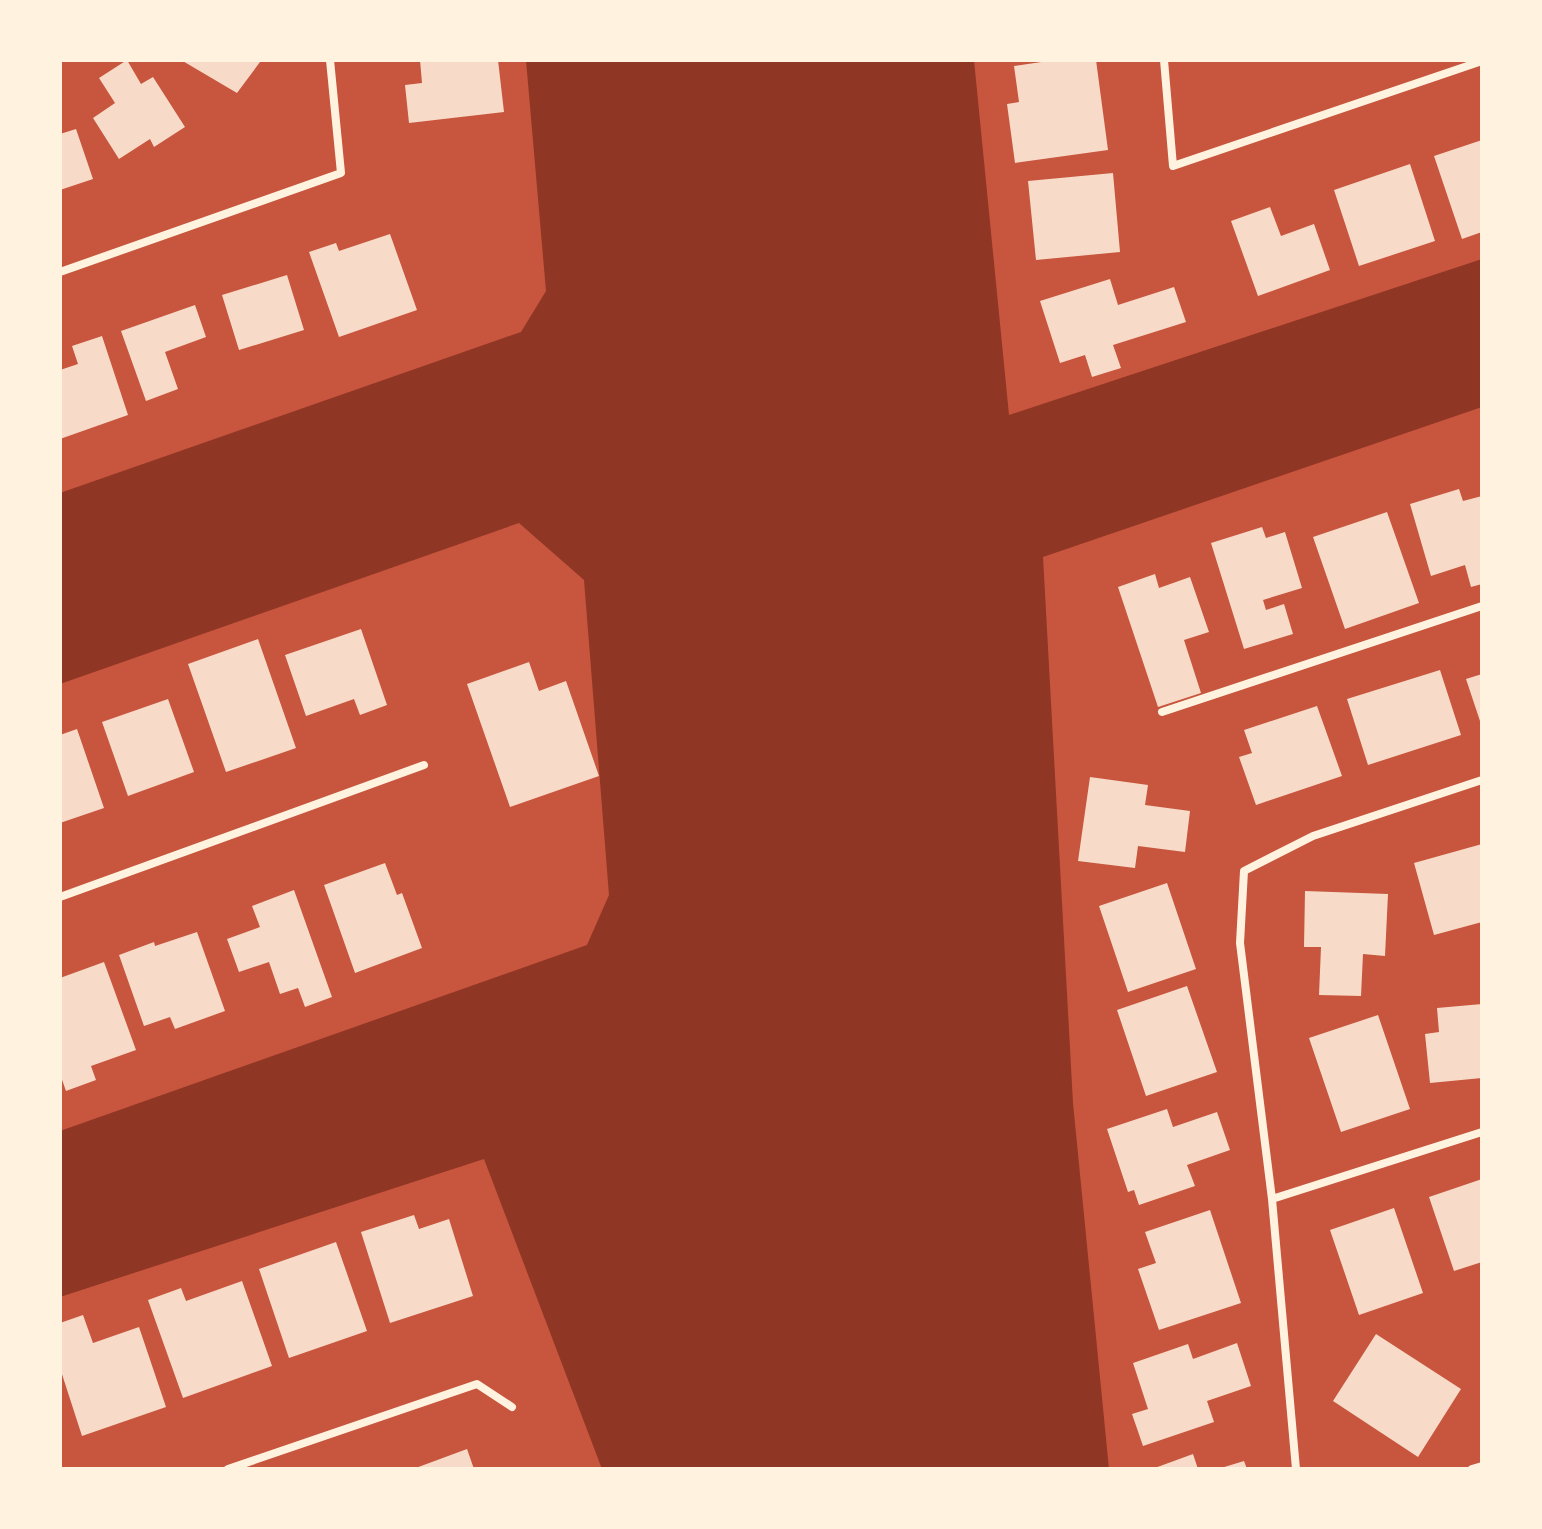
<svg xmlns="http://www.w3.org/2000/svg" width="1542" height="1529" font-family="'PT Sans Narrow',sans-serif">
  <rect width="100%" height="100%" fill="#c8553d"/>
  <!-- water -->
  <path fill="#8f3625" d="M526 60H974L1009 415 1482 259V407L1043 557 1073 1103 1109 1469H602L484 1159 60 1297V1131L587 945 609 895 584 580 519 523 60 684V493L521 332 546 291Z"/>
  <!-- building -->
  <path fill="#f7dbc8" d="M127 60 141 84 153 77 185 127 154 147 150 139 119 159 93 118 115 103 99 78Z
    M181 60H257L260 62 237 93Z
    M420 60H498L504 112 409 123 405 85 422 83Z
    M1055 60H1096L1108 150 1015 163 1007 104 1019 102 1014 66Z
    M76 129 93 179 60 190V134Z
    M1482 140V232L1462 239 1434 156Z
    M1410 164 1435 241 1359 266 1334 190Z
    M1113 173 1120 252 1036 260 1028 181Z
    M1270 207 1281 236 1314 224 1330 270 1258 296 1231 221Z
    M390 234 417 310 339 337 309 252 336 243 339 251Z
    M287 275 304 330 239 350 222 295Z
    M1110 279 1118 305 1174 287 1186 322 1113 345 1121 368 1092 377 1085 355 1060 363 1040 301Z
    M195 305 206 337 165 352 178 389 146 401 121 331Z
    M102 336 128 415 60 439V370L78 364 72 346Z
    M1459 489 1463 501 1482 496V584L1471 587 1465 565 1431 576 1410 504Z
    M1387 512 1419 603 1345 629 1313 537Z
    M1262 527 1266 538 1285 532 1302 588 1263 600 1266 610 1284 604 1293 634 1244 649 1211 543Z
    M1155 574 1159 588 1190 577 1209 632 1184 640 1201 693 1158 707 1118 587Z
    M361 629 387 705 360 715 354 699 306 716 285 655Z
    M258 639 296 748 226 772 188 664Z
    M529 662 539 691 566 681 599 776 510 807 467 684Z
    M1440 670 1461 735 1368 765 1347 699Z
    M1482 674V724H1481L1466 679Z
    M168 699 194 772 128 796 102 722Z
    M1317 706 1342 776 1256 805 1239 757 1252 753 1244 730Z
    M77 729 104 808 60 823V735Z
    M1090 777 1148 785 1145 805 1190 811 1185 852 1138 846 1135 868 1078 861Z
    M1482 844V922L1434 935 1414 863Z
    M385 863 397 895 402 893 422 948 355 973 324 885Z
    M1167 883 1196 969 1128 992 1099 906Z
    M294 890 332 997 305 1007 298 988 280 994 269 962 239 972 227 939 260 927 252 906Z
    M1305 891 1388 894 1385 956 1363 954 1361 996 1319 995 1321 947H1304Z
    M197 932 225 1011 175 1029 170 1017 144 1026 119 955 154 942 155 946Z
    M104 962 136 1050 91 1066 96 1080 66 1091 60 1074V978Z
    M1187 986 1217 1072 1146 1096 1117 1010Z
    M1482 1004V1078L1430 1083 1425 1034 1439 1032 1437 1008Z
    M1378 1015 1410 1109 1341 1132 1309 1038Z
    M1167 1109 1173 1127 1217 1112 1230 1150 1187 1165 1195 1186 1139 1205 1134 1190 1128 1192 1107 1129Z
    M1482 1179V1262L1454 1271 1429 1197Z
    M1394 1208 1423 1293 1359 1315 1330 1230Z
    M1210 1210 1241 1303 1159 1330 1138 1269 1156 1263 1145 1232Z
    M414 1215 419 1229 449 1219 473 1296 390 1323 361 1232Z
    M336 1242 367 1331 289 1358 259 1269Z
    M242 1281 272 1366 183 1398 148 1300 181 1288 186 1301Z
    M83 1315 93 1343 139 1327 166 1407 82 1436 60 1368V1323Z
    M1376 1334 1461 1389 1418 1457 1333 1401Z
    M1237 1343 1251 1386 1207 1401 1214 1422 1143 1446 1132 1414 1148 1409 1133 1363 1188 1344 1193 1359Z
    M467 1449 474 1469H413Z
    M1193 1454 1198 1469H1152Z
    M1244 1461 1247 1469H1222L1221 1468Z"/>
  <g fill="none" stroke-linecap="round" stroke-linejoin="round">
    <!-- minor -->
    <path stroke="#fff3e0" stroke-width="8" d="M1164 60 1173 166 1482 61
      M60 272 341 173 330 60
      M1162 712 1482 606
      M60 897 424 765
      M1272 1199 1482 1132
      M228 1469 477 1384 512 1407
      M1296 1469 1272 1199 1240 943 1244 871 1313 836 1482 780
      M1472 1469 1482 1466"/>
  </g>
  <!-- border -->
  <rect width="1542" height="1529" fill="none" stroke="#fff3e0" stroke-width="124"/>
</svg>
